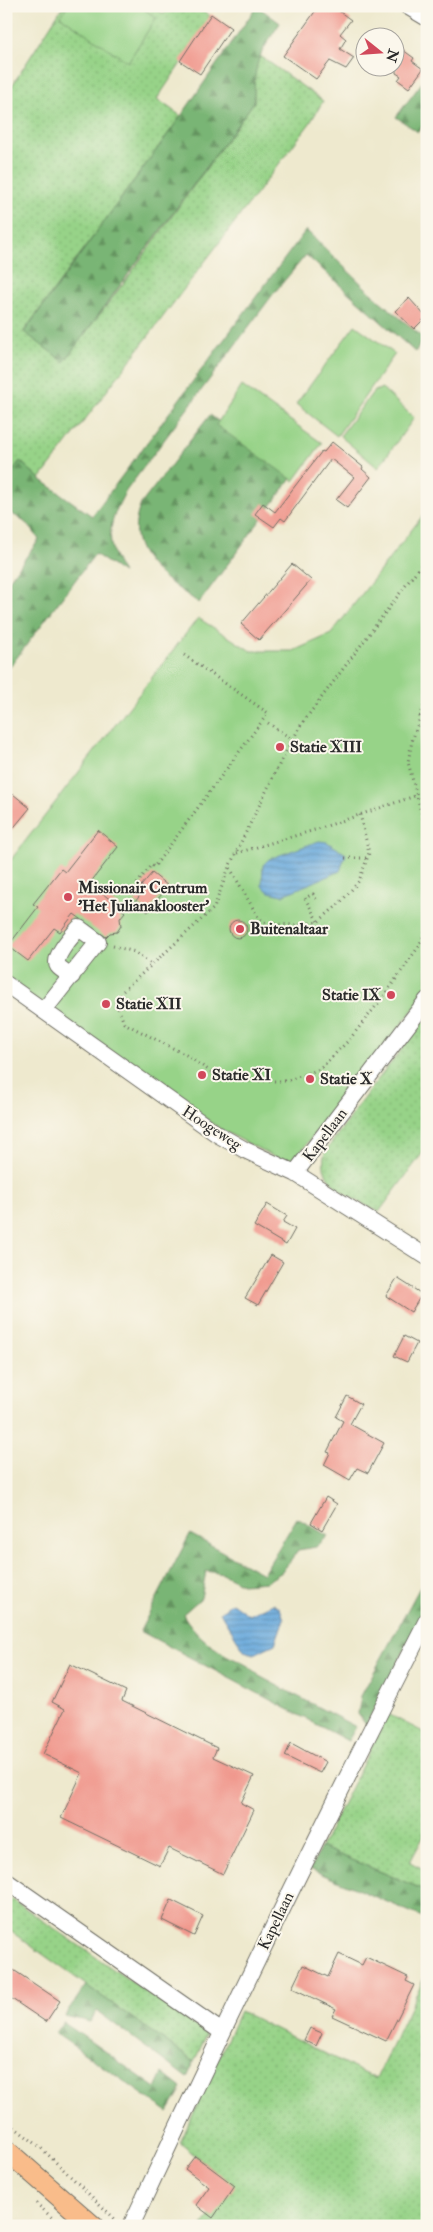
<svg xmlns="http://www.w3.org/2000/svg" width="433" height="2232" font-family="'IM FELL Double Pica',serif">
  <defs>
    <pattern id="grass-dots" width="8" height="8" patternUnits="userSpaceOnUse" patternTransform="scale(1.25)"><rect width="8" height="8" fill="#97d388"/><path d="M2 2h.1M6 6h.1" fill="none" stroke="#82b576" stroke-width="1.8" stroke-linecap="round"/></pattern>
    <pattern id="forest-firs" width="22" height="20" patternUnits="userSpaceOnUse" patternTransform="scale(1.25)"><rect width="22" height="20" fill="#79b574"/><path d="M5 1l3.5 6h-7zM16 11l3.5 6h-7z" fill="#63935f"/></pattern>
    <pattern id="water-rules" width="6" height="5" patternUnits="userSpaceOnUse" patternTransform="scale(1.25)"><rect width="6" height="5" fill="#67a8db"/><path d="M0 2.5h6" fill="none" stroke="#5589b2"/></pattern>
  </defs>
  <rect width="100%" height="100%" fill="#fbf7ec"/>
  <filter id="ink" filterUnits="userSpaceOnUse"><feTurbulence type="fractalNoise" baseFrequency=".02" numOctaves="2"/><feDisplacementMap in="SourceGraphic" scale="10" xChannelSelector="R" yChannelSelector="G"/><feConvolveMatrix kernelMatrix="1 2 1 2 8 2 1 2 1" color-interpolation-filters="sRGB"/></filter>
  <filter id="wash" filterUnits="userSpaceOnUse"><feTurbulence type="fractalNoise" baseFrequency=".0096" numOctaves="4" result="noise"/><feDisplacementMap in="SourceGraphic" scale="20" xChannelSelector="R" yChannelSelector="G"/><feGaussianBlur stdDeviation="1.12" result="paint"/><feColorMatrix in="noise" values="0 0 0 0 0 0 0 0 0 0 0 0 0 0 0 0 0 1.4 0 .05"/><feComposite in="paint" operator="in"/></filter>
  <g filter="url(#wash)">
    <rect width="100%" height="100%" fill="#eee9ce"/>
    <!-- grass -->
    <path fill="url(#grass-dots)" stroke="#617f5a" d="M63 6H152L164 14 170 6H195L212 17 157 99 181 116 24 331 64 361 126 280 254 102V71L259 55 323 101 310 123 40 479 20 461 6 479V95Z
      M427 1017V1147L379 1212C356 1200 315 1185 325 1152L368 1092Z
      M388 1714 427 1734V1830L410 1862 427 1871V1891L321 1847Z
      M6 1895 207 2034 194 2062 6 1928Z
      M427 1972V2226H202L233 2186 180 2143 240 2011 376 2079Z"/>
    <!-- forest -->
    <path fill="url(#forest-firs)" stroke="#527050" d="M257 6 280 23C258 57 254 60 254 102L64 362 24 332 181 116Z
      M427 76V120L418 132 396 117Z
      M306 230 374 296 425 339 415 352 306 255 274 293 126 491C108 522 104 543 123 573L95 554 6 672V584L39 540C31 525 21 518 6 511V479L20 461 40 479 92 516Z
      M210 415 293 476 199 603C164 578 120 554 141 504Z
      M297 1518 328 1536 316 1547 298 1550 282 1572 266 1582 242 1584 223 1574 206 1571 201 1598 183 1614C192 1631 210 1646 226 1655 237 1661 252 1665 259 1676L356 1727 348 1741 140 1631 190 1534 263 1574Z
      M427 1574V1606L366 1725 358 1714 361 1696Z
      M321 1847 427 1891V1919L310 1869Z
      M86 1985 194 2062 187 2078 97 2011 90 2022 65 2016Z
      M63 2022 156 2088 163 2073 182 2088 168 2112 55 2033Z"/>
    <!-- park -->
    <path fill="#97d388" stroke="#617f5a" d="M67 6H140L156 18 128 62 60 16Z
      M355 325 395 354 337 436 296 404Z
      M242 386 322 443 294 481 216 425Z
      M382 388 414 418 378 468 340 436 373 392Z
      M427 510V992L290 1165 222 1130 6 981V866L198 618 251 651H293L331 634Z"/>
    <!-- water -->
    <path fill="url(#water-rules)" stroke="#496a83" d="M319 841 327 842 346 854 340 871 283 895 269 892 262 886 263 865 269 859Z
      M232 1603 249 1615 273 1604 280 1608 284 1619 275 1644 254 1654 244 1651 220 1612Z"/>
    <g id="blocks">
      <!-- building -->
      <path fill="#f0988d" d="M319 6H332L351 20 340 34 346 39 340 49 354 58 346 69 330 61 316 79 283 56Z
        M211 14 231 28 200 74 180 61Z
        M396 45 414 58 412 61 423 69 409 88 398 80 401 76 396 73Z
        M409 298 426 317 414 329 395 311Z
        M332 442 363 467 362 469 371 477 347 508 336 500 354 477 331 459 285 521 281 518 274 527 255 514 263 503 275 512 322 451 324 452Z
        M292 564 311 580 259 640 241 624Z
        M13 794 30 808 6 837V801Z
        M98 830 118 847 90 883 125 912 120 918 121 926 117 932 110 933 106 937 74 914 60 932 54 928 28 961 8 946 38 907 33 904 61 869 65 872Z
        M152 873 168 886 148 912 135 902 145 889 141 886Z
        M229 929a9 9 0 1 1 18 0a9 9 0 1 1-18 0Z
        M267 1204 287 1216 283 1222 295 1229 286 1245 254 1226Z
        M271 1255 283 1262 258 1305 245 1298Z
        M397 1278 422 1294 411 1312 386 1296Z
        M404 1336 417 1343 407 1362 394 1356Z
        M347 1396 361 1404 350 1424 384 1443 368 1473 357 1468 350 1480 324 1465 330 1453 327 1452 343 1421 336 1417Z
        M326 1497 337 1504 322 1530 311 1523Z
        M70 1664 126 1691 122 1701 217 1748 213 1757 254 1776 241 1803 254 1810 223 1874 169 1848 160 1866 61 1818 82 1773 43 1754 65 1709 52 1702Z
        M291 1743 326 1762 320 1773 285 1756Z
        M171 1900 203 1916 194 1936 162 1920Z
        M339 1954 362 1965 366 1957 408 1977 406 1981 414 1985 386 2041 332 2016 336 2009 292 1988 303 1965 328 1977Z
        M6 1965 60 2001 46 2022 6 1995Z
        M310 2028 322 2033 316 2046 304 2040Z
        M195 2156 235 2186 213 2218 196 2205 209 2187 185 2169Z"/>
    </g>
  </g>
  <g filter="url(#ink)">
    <use href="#blocks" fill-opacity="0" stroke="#6f6e64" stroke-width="1"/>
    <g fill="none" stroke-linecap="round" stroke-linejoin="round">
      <!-- minor casing -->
      <g stroke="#6f6e64" stroke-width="18">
        <path id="minor" d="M407 6 427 18
          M6 984 217 1134 245 1150 295 1173 427 1257
          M44 1010 98 942 79 928C73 935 52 957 58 966 61 970 68 973 72 976
          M295 1173 427 1000
          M6 1881 222 2032
          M131 2226C226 2022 324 1820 427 1620"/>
      </g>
      <!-- major casing -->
      <g stroke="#6f6e64" stroke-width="22">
        <path id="major" d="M6 2150 93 2226"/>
      </g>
      <!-- path -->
      <path stroke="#6f6e64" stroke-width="3" stroke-dasharray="1 4" stroke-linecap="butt" d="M427 557 301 725 280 763 229 867 214 908 123 991 117 1005 124 1023 186 1055 214 1074 248 1081H286L320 1069 349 1040 384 996 419 946 427 928
        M427 697 412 741 408 762 427 835
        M419 716 427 720
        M268 723 293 740
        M237 853 318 829 415 796
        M345 858H367
        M230 868 258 917 264 922 273 924 296 925 318 922 340 903 359 881 369 853 360 814
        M137 884 151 865 154 867 268 713 184 655
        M316 899 313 894 305 898 318 922
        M113 946 135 952 152 965
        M6 2121 39 2146 116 2220
        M36 2203 61 2226"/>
      <!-- minor -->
      <use href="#minor" stroke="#fff" stroke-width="16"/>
      <!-- major -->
      <use href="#major" stroke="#f9bc8a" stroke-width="20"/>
    </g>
  </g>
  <!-- markers -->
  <g fill="#d1495b" stroke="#fbf7ec" stroke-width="2">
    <circle cx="280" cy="747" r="5"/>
    <circle cx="68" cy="897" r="5"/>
    <circle cx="240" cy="929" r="5"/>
    <circle cx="391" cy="995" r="5"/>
    <circle cx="106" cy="1004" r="5"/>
    <circle cx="202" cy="1075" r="5"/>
    <circle cx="310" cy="1079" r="5"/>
  </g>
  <g text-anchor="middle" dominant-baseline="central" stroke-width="4" stroke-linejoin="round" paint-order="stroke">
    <!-- poi labels -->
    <g font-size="16" font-weight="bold" fill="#2b2b2b" stroke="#fbf7ec" text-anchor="start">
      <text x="290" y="747">Statie XIII</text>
      <text x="78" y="888">Missionair Centrum<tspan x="78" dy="18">'Het Julianaklooster'</tspan></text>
      <text x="250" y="929">Buitenaltaar</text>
      <text x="381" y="995" text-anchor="end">Statie IX</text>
      <text x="116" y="1004">Statie XII</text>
      <text x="212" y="1075">Statie XI</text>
      <text x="320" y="1079">Statie X</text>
    </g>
    <!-- street labels -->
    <g font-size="16" fill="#2b2b2b" stroke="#fbf7ec">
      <text transform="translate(212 1128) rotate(33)">Hoogeweg</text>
      <text transform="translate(325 1135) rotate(-53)">Kapellaan</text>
      <text transform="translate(276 1921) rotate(-64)">Kapellaan</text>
    </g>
  </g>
  <!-- margin -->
  <rect width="433" height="2232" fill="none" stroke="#fbf7ec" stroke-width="25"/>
  <!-- north arrow -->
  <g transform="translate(380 52) rotate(107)"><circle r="24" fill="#fbf7ec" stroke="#a8a59f"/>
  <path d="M0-4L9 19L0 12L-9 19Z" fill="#d1495b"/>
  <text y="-8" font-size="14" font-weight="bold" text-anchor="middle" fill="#2b2b2b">N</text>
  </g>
</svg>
